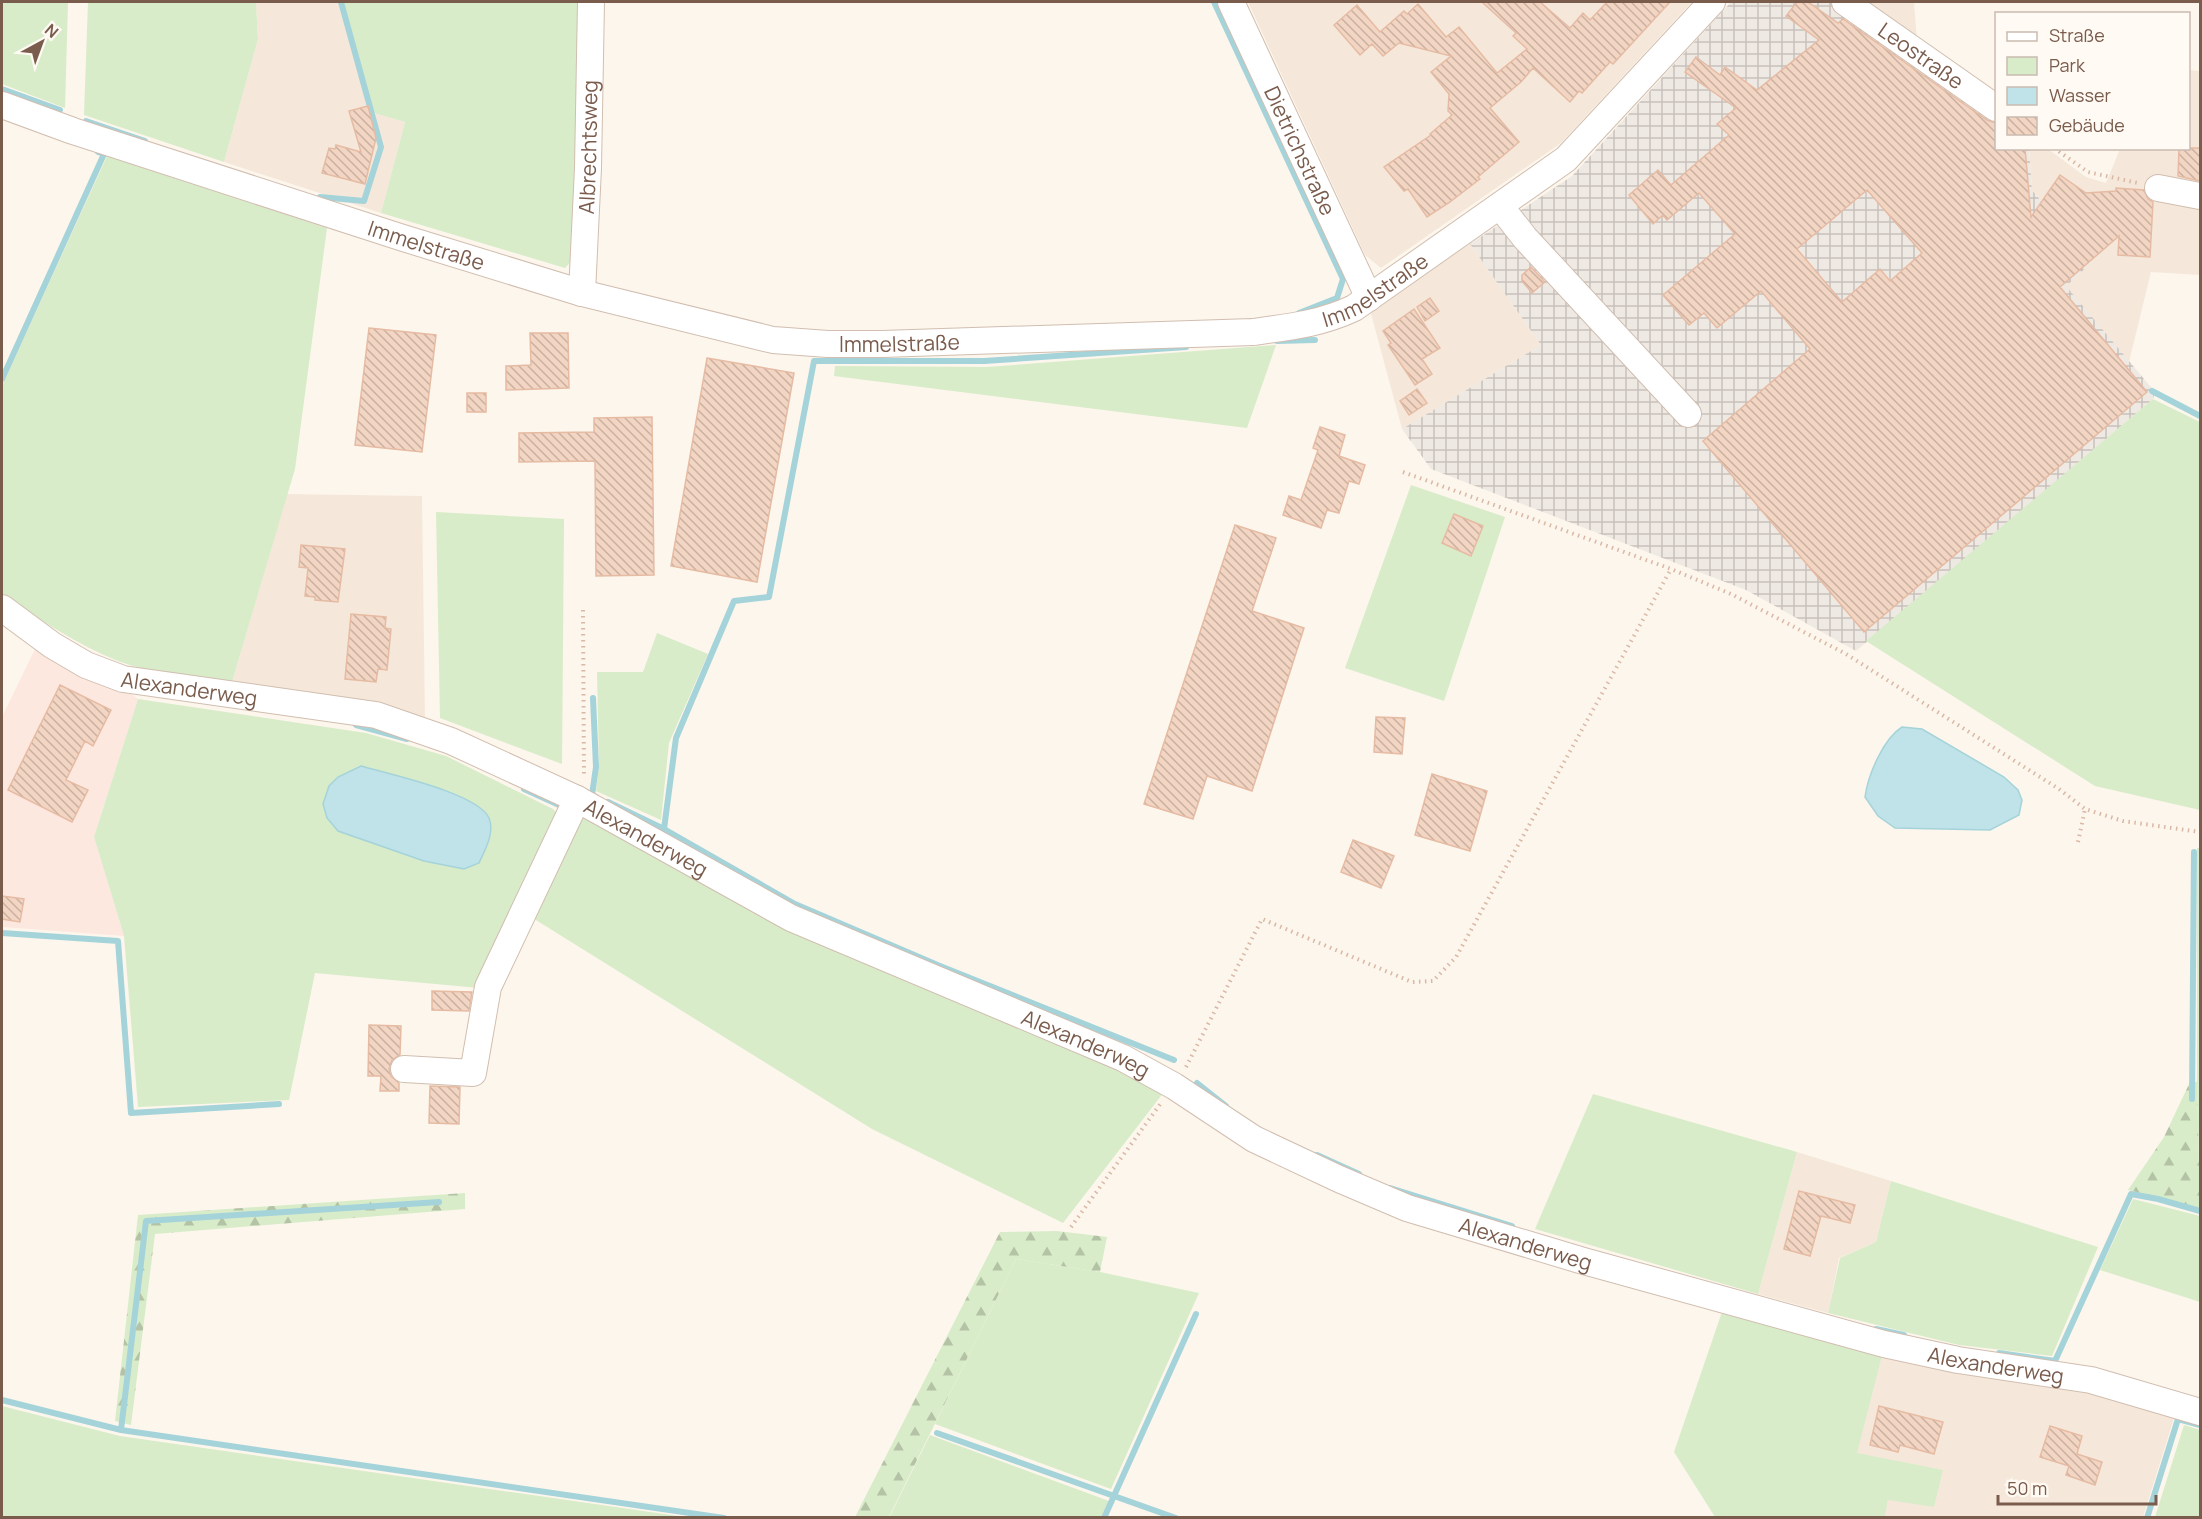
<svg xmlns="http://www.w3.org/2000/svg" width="2202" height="1519" font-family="Manrope,sans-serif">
  <defs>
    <pattern id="industrial-grid" width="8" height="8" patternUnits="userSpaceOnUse" patternTransform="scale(1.5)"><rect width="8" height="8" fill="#efe9e4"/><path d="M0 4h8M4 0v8" fill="none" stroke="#c7c0bb"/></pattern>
    <pattern id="forest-firs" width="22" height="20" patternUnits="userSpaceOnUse" patternTransform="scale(1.5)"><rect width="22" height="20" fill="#d8ecc9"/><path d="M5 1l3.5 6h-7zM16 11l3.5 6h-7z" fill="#b4c2a5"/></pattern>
    <pattern id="building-back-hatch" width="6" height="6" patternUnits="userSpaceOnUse" patternTransform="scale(1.5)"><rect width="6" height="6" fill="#f3d5c3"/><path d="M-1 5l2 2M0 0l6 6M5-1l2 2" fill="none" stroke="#cab0a1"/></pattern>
  </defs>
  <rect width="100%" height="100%" fill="#fdf6ec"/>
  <!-- residential -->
  <path fill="#f5e8da" d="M256 2H338L370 112 405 122 381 213 224 162 258 39Z
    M1248 2H1692L1561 143 1381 268 1365 255Z
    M1860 2H1914L1917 41Z
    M2189 70 2200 71V275L2151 272 2129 362 2065 286 2092 262 2032 190 2029 149H2048L2086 177 2106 183 2120 149 2188 148Z
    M1470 244 1541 345 1402 429 1370 310Z
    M287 494 422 496 425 719 232 682Z
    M1797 1152 1891 1181 1876 1242 1839 1258 1828 1313 1758 1294Z
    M1883 1352 2092 1390 2175 1415 2143 1517H1885L1888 1500 1856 1453Z"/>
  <!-- commercial -->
  <path fill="#fde8e0" d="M37 645 120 686 138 699 94 837 124 936 2 927V717Z"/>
  <!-- industrial -->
  <path fill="url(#industrial-grid)" d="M1731 2H1837L1996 112V148L2029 149 2032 190 2092 262 2066 286 2155 392 2153 399 1856 651 1746 590 1431 469 1402 429 1541 345 1470 244 1572 176Z"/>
  <!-- green -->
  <path fill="#d8ecc9" d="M2 2H68L65 108 2 84Z
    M88 2H256L258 39 224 162 84 115Z
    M338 2H582L577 255 565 268 381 213 405 122 370 112Z
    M107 156 327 228 295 469 232 682C195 676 153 674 118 661 77 645 39 618 2 596V386Z
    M1276 345 1247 428 834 376 835 366 987 367Z
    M2153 399 2200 422V810L2095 786 1866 641Z
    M1411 485 1505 517 1444 701 1345 668Z
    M436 512 564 519 562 764 440 718Z
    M657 633 708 654 669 743 661 820 596 791 599 766 597 672H643Z
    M138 699 366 733 446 756 553 809 562 818 479 988 315 973 289 1100 138 1107 124 936 94 837Z
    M577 818H601L1119 1064 1164 1092 1063 1223 872 1129 531 917Z
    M2197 848H2200V1209L2197 1082Z
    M1593 1094 1797 1152 1758 1294 1535 1229Z
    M1891 1181 2098 1247 2052 1356 1959 1345 1828 1313 1840 1258 1876 1242Z
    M2133 1199 2200 1216V1302L2100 1270Z
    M1016 1259 1100 1272 1199 1293 1111 1489 935 1424Z
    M1723 1309 1883 1352 1857 1453 1943 1470 1934 1507 1888 1500 1885 1517H1715L1674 1452Z
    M2 1406 120 1436 685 1517H2Z
    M2184 1425 2200 1430V1517H2155Z
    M930 1435 1109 1501 1101 1517 889 1518Z"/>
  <!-- forest -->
  <path fill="url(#forest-firs)" d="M2190 1082H2197L2200 1208 2128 1190 2164 1137Z
    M465 1193V1209L155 1234 131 1425 115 1421 138 1215Z
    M1057 1231 1107 1237 1100 1272 1016 1259 889 1517H855L1000 1232Z"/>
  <!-- water -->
  <path fill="#bfe3e8" stroke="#a5d3da" stroke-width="1.5" d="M1902 727 1922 729 2004 777 2018 790 2022 800 2019 815 1990 830 1895 828 1878 816 1865 797C1868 775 1883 739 1902 727Z
    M361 766C388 774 478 793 489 818 495 833 485 850 479 863L464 869 424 861 338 831 327 818 323 804 329 786 338 777Z"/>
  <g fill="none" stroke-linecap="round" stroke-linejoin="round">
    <!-- stream -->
    <path stroke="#a5d3da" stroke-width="6" d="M1214 2 1343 279 1337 298 1299 313
      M2 89 60 110
      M86 121 145 141
      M320 197 364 201 381 147 341 2
      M1277 341 1315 340
      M2 379 104 154 98 152
      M2152 391 2200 416
      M593 698 596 767 592 795 596 797
      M356 725 407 739
      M524 789 559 805
      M608 802 664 829 795 904 940 966 1174 1060
      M664 829 676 738 734 601 769 597 814 361H984L1186 347
      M2 933 118 941 131 1113 279 1104
      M1197 1083 1226 1106
      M2192 1099 2194 852
      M1317 1155 1359 1174
      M1390 1188 1512 1226
      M1876 1329 1904 1335
      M1999 1353 2055 1361 2131 1194 2158 1199 2200 1211
      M2 1400 121 1430 724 1518
      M121 1430 146 1221 439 1202
      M937 1433 1176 1518
      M1104 1518 1196 1314
      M2147 1518 2178 1419 2200 1425"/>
  </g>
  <!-- building -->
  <path fill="url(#building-back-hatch)" stroke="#e6bba3" stroke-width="1.5" fill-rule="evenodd" d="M1482 2H1540L1570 28 1583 13 1590 20 1607 2H1670L1613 64 1610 62 1582 93 1579 91 1570 102 1533 68 1521 82 1490 108 1519 142 1478 177 1480 179 1450 202 1427 217 1408 189 1404 191 1384 167 1431 135 1430 134 1452 115 1448 111 1449 94 1431 72 1451 56 1399 43 1383 56 1372 44 1360 55 1334 25 1357 5 1380 32 1404 11 1407 14 1418 4 1446 37 1459 27 1497 73 1527 49 1513 36 1516 33Z
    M1797 2H1808L1838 23 1843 19 1987 120 1996 123V148H2025L2031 217 2060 175 2086 193 2116 191V188L2144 190 2148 199 2153 202 2150 257 2118 255 2119 236 2060 287 2147 392 1864 632 1703 441 1810 349 1761 291 1717 328 1704 313 1689 325 1663 295 1735 234 1699 193 1667 220 1663 215 1653 224 1629 195 1658 170 1671 185 1729 135 1717 124 1736 108 1685 72 1696 57 1720 75 1725 67 1757 90 1819 40 1786 16ZM1867 190 1922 253 1890 281 1880 269 1842 302 1797 249Z
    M368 106 376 138 365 184 322 173 329 148 335 149 336 145 361 152 349 111Z
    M2179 148H2200V181L2178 176Z
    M1531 267 1545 282 1532 293 1522 281V275Z
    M1430 298 1439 311 1425 321 1417 307Z
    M1414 309 1440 348 1422 359 1432 374 1415 385 1388 345 1391 343 1383 331Z
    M369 328 436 335 422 452 355 445Z
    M530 333H568L569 388 506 390V366L531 365Z
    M707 358 794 373 757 582 671 566Z
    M1417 389 1427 403 1409 415 1400 401Z
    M467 393H486V412H467Z
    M652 417 654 575 596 576 595 461 519 462V433L594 432V418Z
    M1320 427 1345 435 1339 456 1365 465 1359 484 1349 481 1339 513 1327 510 1321 528 1283 515 1289 496 1301 500 1318 450 1313 448Z
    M1454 514 1483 526 1471 556 1442 543Z
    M1235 525 1276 538 1252 611 1304 628 1252 791 1207 776 1193 819 1144 804Z
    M301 545 345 549 338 602 315 600V597L305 596 308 568 299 567Z
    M351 614 386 617 385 628 391 629 387 670 378 669 376 682 345 679Z
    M60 685 111 710 93 746 85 741 66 780 88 790 72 822 8 790Z
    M1376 717 1405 718 1402 754 1374 752Z
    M1432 774 1487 791 1470 851 1415 835Z
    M1353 840 1394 856 1381 888 1341 872Z
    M2 896 24 899 20 922 2 919Z
    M432 991 472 992 469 1011 432 1010Z
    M369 1025 401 1026 400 1055 392 1060 389 1069 391 1076 399 1083V1091H380L381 1076H368Z
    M430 1086 460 1087 459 1124 429 1123Z
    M1799 1191 1855 1205 1850 1223 1821 1216 1810 1256 1784 1249Z
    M1879 1406 1943 1422 1934 1454 1900 1445 1898 1452 1870 1445Z
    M2050 1426 2082 1436 2077 1454 2102 1462 2095 1485 2066 1475 2069 1466 2040 1457Z"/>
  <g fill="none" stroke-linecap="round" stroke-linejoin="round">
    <!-- minor casing -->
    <g stroke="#d1beb0" stroke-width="28">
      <g id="minor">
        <path id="s1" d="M1231 2 1369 298"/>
        <path id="s2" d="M1845 2 1996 108"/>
        <path id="s3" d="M2 105 73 131 400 237 582 293 773 340 828 344H882L1253 332C1290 327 1320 324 1354 308L1566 159 1712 2"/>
        <path d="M2158 188 2200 196"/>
        <path d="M1500 206 1525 238 1688 414"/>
        <path id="s4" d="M582 293 588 168 591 2"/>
        <path id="s5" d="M2 608 52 645 86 665 123 679 376 715 451 741 577 799 791 918 1123 1058 1174 1086 1254 1139 1339 1179 1407 1208 1580 1260 1884 1344 1958 1360 2091 1380 2200 1412"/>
        <path d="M404 1069 473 1073 488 987 577 799"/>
      </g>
    </g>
    <!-- path -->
    <path stroke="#d9b8a5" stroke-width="4" stroke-dasharray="1.5 4.5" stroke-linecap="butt" d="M2054 148 2088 172 2138 183
      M1403 472 1671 569 1731 594 1846 654 2059 789 2085 809 2123 821 2200 832
      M583 610 584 778
      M2078 842 2085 809
      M1186 1067 1262 919 1412 982 1433 981 1456 957 1671 569
      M1071 1227 1161 1103"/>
    <!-- minor -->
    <use href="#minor" stroke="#fff" stroke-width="26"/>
  </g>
  <g text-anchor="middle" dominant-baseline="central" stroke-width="6" stroke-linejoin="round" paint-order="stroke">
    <!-- street labels -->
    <g font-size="21" fill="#7a5c4d" stroke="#fffaf3">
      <text stroke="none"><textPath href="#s2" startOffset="93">Leostraße</textPath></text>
      <text stroke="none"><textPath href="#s4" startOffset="146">Albrechtsweg</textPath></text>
      <text stroke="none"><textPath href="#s1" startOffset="164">Dietrichstraße</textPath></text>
      <text stroke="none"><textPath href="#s3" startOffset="447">Immelstraße</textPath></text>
      <text stroke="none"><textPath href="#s3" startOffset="1418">Immelstraße</textPath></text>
      <text stroke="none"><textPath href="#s3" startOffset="933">Immelstraße</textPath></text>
      <text stroke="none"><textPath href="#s5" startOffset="208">Alexanderweg</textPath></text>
      <text stroke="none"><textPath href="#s5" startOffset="694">Alexanderweg</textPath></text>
      <text stroke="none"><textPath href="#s5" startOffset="1180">Alexanderweg</textPath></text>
      <text stroke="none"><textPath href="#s5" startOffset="1666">Alexanderweg</textPath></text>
      <text stroke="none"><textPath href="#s5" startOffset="2152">Alexanderweg</textPath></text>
    </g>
  </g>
  <!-- border -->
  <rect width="2202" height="1519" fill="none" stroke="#7a5c4d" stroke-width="6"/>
  <!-- legend -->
  <rect x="1995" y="12" width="195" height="138" fill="#fffaf3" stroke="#cabbb1" stroke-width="1.5"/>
  <rect x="2007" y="32" width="30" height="9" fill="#ffffff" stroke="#cabbb1" stroke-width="1.5"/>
  <text x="2049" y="42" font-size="18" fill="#7a5c4d">Straße</text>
  <rect x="2007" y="57" width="30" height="18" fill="#d8ecc9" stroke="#cabbb1" stroke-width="1.5"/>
  <text x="2049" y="72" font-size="18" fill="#7a5c4d">Park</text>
  <rect x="2007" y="87" width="30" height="18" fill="#bfe3e8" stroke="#cabbb1" stroke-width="1.5"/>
  <text x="2049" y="102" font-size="18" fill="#7a5c4d">Wasser</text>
  <rect x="2007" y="117" width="30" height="18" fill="url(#building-back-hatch)" stroke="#cabbb1" stroke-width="1.5"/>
  <text x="2049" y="132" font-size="18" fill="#7a5c4d">Gebäude</text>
  <!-- north arrow -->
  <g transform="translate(42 42) rotate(41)" stroke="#fffaf3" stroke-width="4.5" paint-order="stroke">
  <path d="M0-4.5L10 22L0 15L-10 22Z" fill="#7a5c4d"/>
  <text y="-9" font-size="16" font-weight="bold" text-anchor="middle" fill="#7a5c4d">N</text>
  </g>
  <!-- scale -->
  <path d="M1998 1495v9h158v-9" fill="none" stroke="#7a5c4d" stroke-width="3"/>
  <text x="2007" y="1495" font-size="18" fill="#7a5c4d" stroke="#fffaf3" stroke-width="4.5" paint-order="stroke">50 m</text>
</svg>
